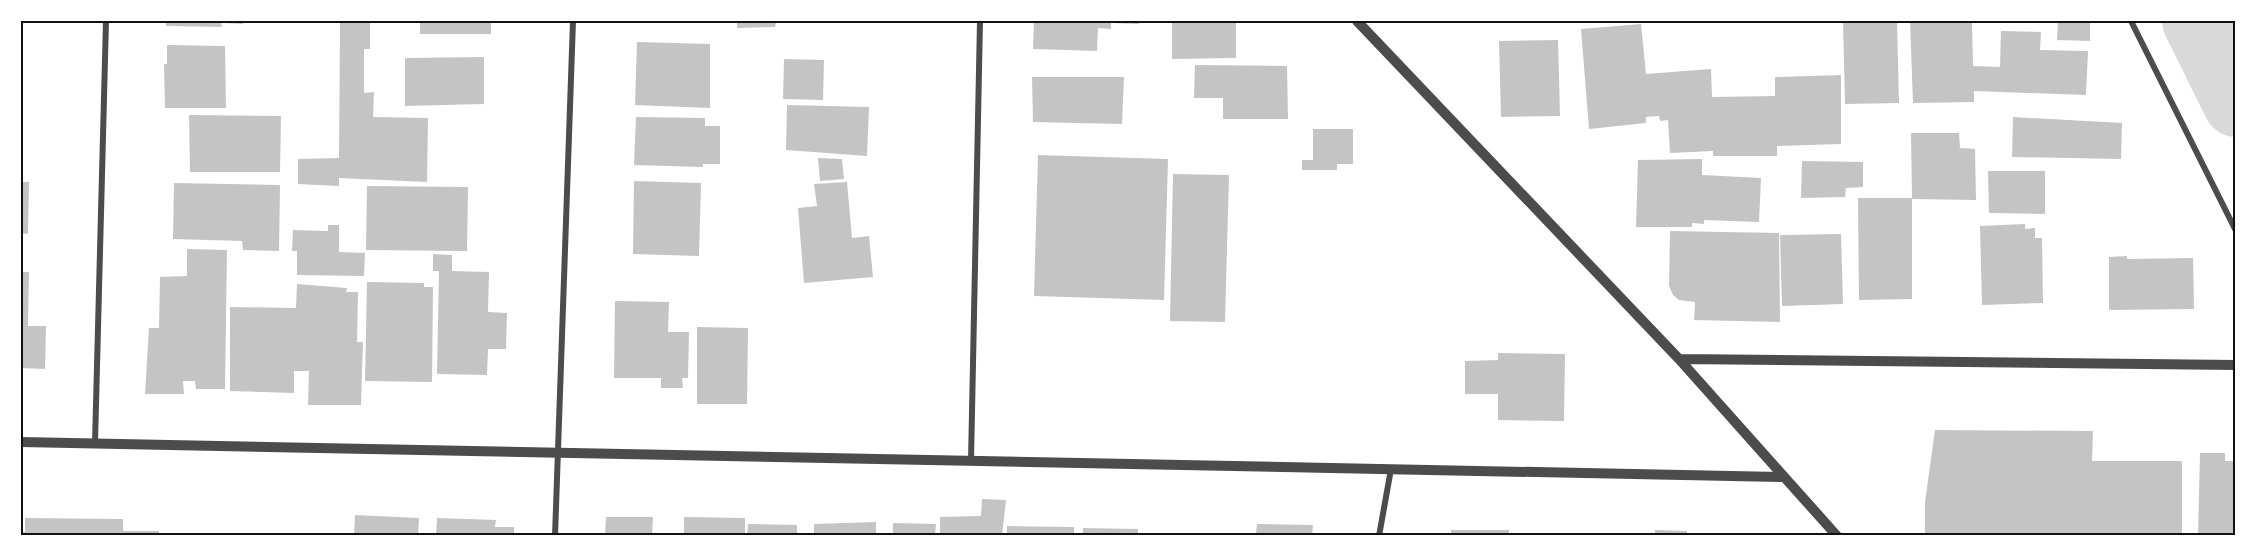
<svg xmlns="http://www.w3.org/2000/svg" width="2257" height="557" font-family="'Space Grotesk',sans-serif">
  <rect width="100%" height="100%" fill="#fff"/>
  <g fill="none" stroke-linecap="round" stroke-linejoin="round">
    <!-- river -->
    <path stroke="#d9d9d9" stroke-width="66" d="M2195 21 2236 104"/>
  </g>
  <!-- building -->
  <path fill="#c4c4c4" d="M166 21H243V24L221 23 222 27 166 26Z
    M340 21H370V49H364V93L374 92 373 117 428 118 427 182 339 178V186L298 184V159L339 158Z
    M420 21H491V34H420Z
    M737 21H776L775 27 737 28Z
    M1034 21H1139V24L1111 23V29L1098 28 1097 51 1033 49Z
    M1172 21H1236V58L1172 59Z
    M1843 21H1897L1899 103 1845 104Z
    M1910 21H1972L1973 66 2000 67 2001 31 2041 32 2040 50 2088 51 2086 95 1974 91V102L1913 103Z
    M2058 21H2090V41L2057 40Z
    M1641 24 1646 74 1711 69 1712 97 1775 96V77L1841 75V144L1777 146V156H1713V151L1670 153 1668 120 1660 121 1659 116 1646 117V123L1589 129 1581 29Z
    M1558 40 1560 116 1501 117 1499 41Z
    M637 42 710 44V108L635 105Z
    M167 45 225 46 226 108H165L164 64H167Z
    M484 57V104L405 106V58Z
    M784 59 824 60 823 100 783 99Z
    M1195 65 1287 66 1288 119H1223V98H1194Z
    M1032 77H1124L1122 124 1033 122Z
    M787 105 869 107 867 156 786 150Z
    M189 115 281 116 280 172H190Z
    M636 117 705 118V126H720V164H703V167L634 165Z
    M2013 117 2122 123 2121 159 2012 157Z
    M1313 129H1353V164H1337V170H1302V160H1313Z
    M1911 133H1959L1960 148 1975 149 1976 200 1912 199V299L1859 300 1858 198H1912Z
    M1038 155 1168 159 1164 300 1034 296Z
    M818 158 842 159 844 179 820 181Z
    M1702 159V175L1761 178 1759 222 1704 220V224L1692 223V227H1636L1638 160Z
    M1802 161 1863 162V187L1846 188 1845 197 1801 198Z
    M1988 171H2045V214L1989 213Z
    M1173 174 1229 175 1225 322 1170 321Z
    M634 181 701 183 699 256 633 254Z
    M21 182H29L28 234 21 233Z
    M847 182 852 238 869 236 873 277 804 283 798 208 817 206 814 184Z
    M174 183 280 185 279 251 243 250 242 241 173 239Z
    M367 186 468 187 467 251 366 250Z
    M2025 224V229L2035 228V238H2042L2043 303 1982 305 1980 226Z
    M328 225H339V252L365 253 364 276 297 275V251H292L293 230 328 231Z
    M1670 231 1779 233 1780 322 1694 320 1695 302 1679 300 1673 295 1669 286Z
    M1841 234 1843 304 1782 306 1780 235Z
    M187 249 227 250 225 389H196L195 381H183L184 394H145L149 328H159L160 277 187 276Z
    M433 254 452 255V271L489 272 488 312 507 313 506 349H488L487 375 437 374 439 271H433Z
    M2127 256V259L2193 258 2194 309 2109 310V257Z
    M21 272H29L28 326H46L45 369 21 368Z
    M367 282 424 283V287H433L432 382 365 381Z
    M297 284 347 288 346 292H358L357 342H363L361 405H308L309 371H294V393L230 391V307L296 308Z
    M615 301 669 302 668 332H689L688 378H682L683 388H661V378H614Z
    M697 327 748 328 747 404H697Z
    M1498 353 1565 354 1564 421 1498 420V394H1465V361L1498 360Z
    M1935 430 2093 431 2092 461H2182V536H1925V502Z
    M2200 453H2225V461H2236V536H2198Z
    M982 499 1006 500 1002 536H940V517L981 516Z
    M355 515 419 518 418 536H354Z
    M606 517H653L652 536H605Z
    M684 517 745 518V536H684Z
    M25 518 123 519V531H159V536H21V532H25Z
    M437 518 496 520 495 527H514V536H436Z
    M876 522V536H814V524Z
    M893 523 936 524 935 536H893Z
    M748 524 797 525V536H747Z
    M1257 524 1313 525 1312 536H1236V533H1256Z
    M1007 526 1074 527V536H1007Z
    M1083 528 1138 529V536H1083Z
    M1451 530H1509V536H1451Z
    M1655 530 1687 531V536H1655Z
    M1203 533H1226V536H1203Z"/>
  <g fill="none" stroke-linecap="round" stroke-linejoin="round">
    <!-- minor -->
    <path stroke="#4c4c4c" stroke-width="6" d="M2131 21 2236 231
      M95 443 106 21
      M971 461 980 21
      M555 536 573 21
      M1379 536 1391 469"/>
    <!-- tertiary -->
    <path stroke="#4c4c4c" stroke-width="10" d="M1357 21 1679 359 1837 536
      M1679 359 2236 365
      M21 442 1783 477"/>
  </g>
  <!-- border -->
  <rect width="2257" height="557" fill="none" stroke="#ffffff" stroke-width="45"/>
  <rect x="22" y="22" width="2212" height="512" fill="none" stroke="#111" stroke-width="2"/>
</svg>
